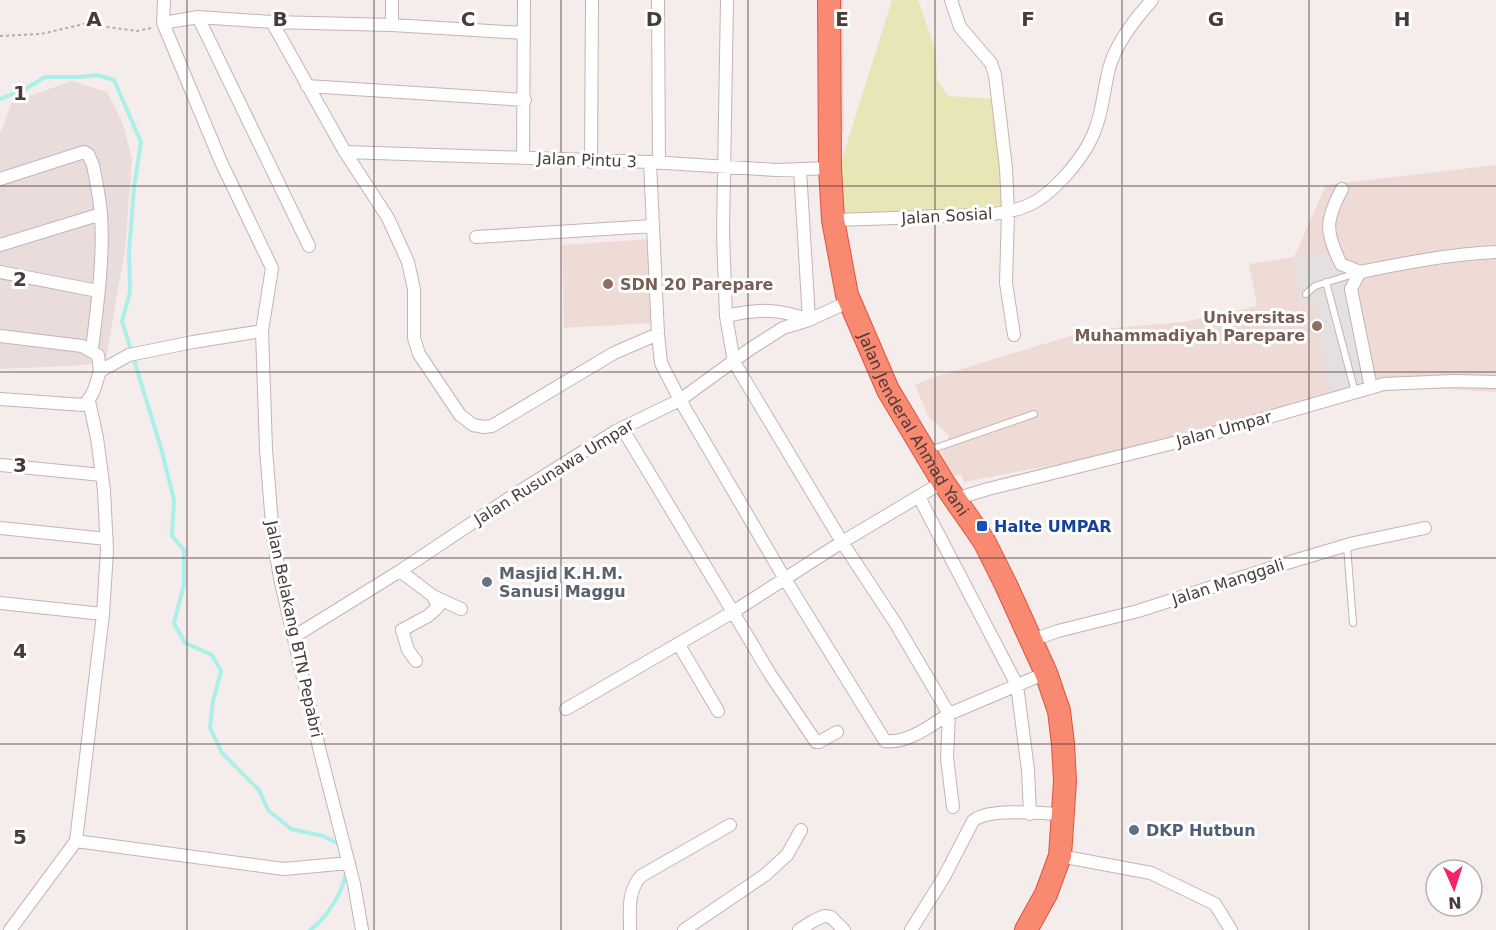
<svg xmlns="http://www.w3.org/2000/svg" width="1496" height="930" font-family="'DejaVu Sans',sans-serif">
  <rect width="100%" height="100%" fill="#f5edeb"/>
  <!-- residential -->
  <path fill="#e9dcda" d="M72 81 107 92 123 124 132 159 125 250 105 364 0 369V134L12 102Z"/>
  <!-- commercial -->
  <path fill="#f6dad8" d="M834 0H843L844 132H836Z"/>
  <!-- education -->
  <path fill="#eedbd6" d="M1496 165V392L1368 384 1155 444 1091 458 964 482 961 474 952 477 941 452 949 446 948 434 929 418 915 385 928 379 1090 330 1184 322 1257 306 1249 264 1294 257 1326 185Z
    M652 239 654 323 564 328 562 245Z"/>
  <!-- green -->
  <path fill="#e8e5b6" d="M892 0H918L936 51 937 80 948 96 992 99 1000 151 1003 210 838 217 837 175Z"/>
  <!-- parking -->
  <path fill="#e4e0df" d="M1332 251 1344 276 1368 384 1329 396 1314 302 1300 303 1294 257Z"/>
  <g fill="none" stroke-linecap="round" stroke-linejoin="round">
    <!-- stream -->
    <path stroke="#aaefe9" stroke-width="4" d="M0 99 24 90 45 77H81L97 75 114 80 141 142 134 188 129 252 130 292 122 321 161 448 174 500 172 536 184 550V584L174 623 185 643 212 655 221 671 213 701 210 728 222 753 259 790 268 810 291 829 323 836 339 844
      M310 930C328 917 341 894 346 874"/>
    <!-- lane casing -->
    <g stroke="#c4b4b1" stroke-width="8">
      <path id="lane" d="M1326 282 1355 392
        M1306 294 1315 286 1357 273
        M930 450 1034 414
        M1347 546 1353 623"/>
    </g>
    <!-- street casing -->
    <g stroke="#c4b4b1" stroke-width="14">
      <path id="street" d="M164 0 163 23 221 162 272 268 262 331 266 449 273 537 280 578 320 752 354 884 362 930
        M392 0V25
        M658 0 659 163
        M727 0 723 233 726 316 734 362 842 542 943 482
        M951 0 960 27 991 63 995 75 1006 168 1008 212 1006 283 1014 335
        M198 17 309 246
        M163 23 198 17 272 22
        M524 33 392 25 272 22 345 152 388 218 408 262 414 289V338L419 354 460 415 473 425 484 427 492 426 614 353 658 334
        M307 86 525 100
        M345 152 650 162 776 170 830 168
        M523 158 524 0
        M591 162 592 0
        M650 162 658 334 661 363 680 400 785 579 885 741C907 744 930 726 949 714
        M0 179 84 152 88 154 93 165C96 181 100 198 101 215 104 260 97 306 92 350
        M1342 189C1325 221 1325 232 1341 264L1360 272
        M833 220C868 219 903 218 938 216 967 215 997 217 1024 207 1052 197 1087 155 1096 127 1103 108 1104 88 1109 69 1115 44 1135 19 1152 0
        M476 237 653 226
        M0 245 101 214
        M0 272 98 291
        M726 316C758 309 778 308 809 320L800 169
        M0 336 82 346 98 355 100 371 129 355 193 342 262 331
        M1371 388 1351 289 1360 272C1405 263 1450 254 1496 252
        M0 399 83 405C94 397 96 383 100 371
        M622 428 733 612 842 542 896 624 949 714 1046 673
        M0 465 102 475
        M919 497 1017 685 1028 770 1030 814
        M955 499 988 489 1210 434 1384 384 1453 381 1496 382
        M0 528 107 539
        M400 571 433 596 461 609
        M0 603 103 614
        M295 636 400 571 517 493 616 431 680 400 750 349 783 328 809 320 850 301
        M1032 640 1058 631 1138 611 1280 565 1354 543 1425 528
        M679 645 718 711
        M416 661 408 650 402 630 428 616 438 607 433 596
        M566 709 733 612 770 674 816 742H819L837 732
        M949 714 947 758 953 807
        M76 841 284 869 349 863
        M1060 856 1151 873 1215 904 1231 930
        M10 930 76 841 103 614 107 551 104 490 97 438 89 401
        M630 930C630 910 627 892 641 876L730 825
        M684 930 765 875 787 855 801 830
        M799 930 813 921 824 916 831 917 844 930
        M911 930 944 877 973 821C989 807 1041 814 1063 814"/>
    </g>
    <!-- highway casing -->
    <g stroke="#da5541" stroke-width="24">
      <g id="highway">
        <path id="s1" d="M829 0 830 168 833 220 847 295 888 390 943 482 984 541 1006 585 1046 673 1059 711 1063 744 1065 781 1060 856 1046 894 1026 930"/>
      </g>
    </g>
    <!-- path -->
    <path stroke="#c2a59f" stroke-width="2" stroke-dasharray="3 3" stroke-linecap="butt" d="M0 36 41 34 84 24 137 31 151 28"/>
    <!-- lane -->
    <use href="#lane" stroke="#fff" stroke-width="6"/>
    <!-- street -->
    <use href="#street" stroke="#fff" stroke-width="12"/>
    <!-- highway -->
    <use href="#highway" stroke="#fa8972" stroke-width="22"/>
  </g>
  <!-- grid -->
  <path fill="none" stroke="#493b39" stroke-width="1.5" stroke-opacity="0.55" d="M187 0V930M374 0V930M561 0V930M748 0V930M935 0V930M1122 0V930M1309 0V930M0 186H1496M0 372H1496M0 558H1496M0 744H1496"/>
  <!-- markers -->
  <g fill="#8d6e63" stroke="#fff" stroke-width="2">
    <circle cx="608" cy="284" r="6"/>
    <circle cx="1317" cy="326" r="6"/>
  </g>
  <rect fill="#1a4fb4" stroke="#fff" stroke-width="2" x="976" y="520" width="12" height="12" rx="3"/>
  <circle fill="#6b7280" stroke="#fff" stroke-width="2" cx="487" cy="582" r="6"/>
  <circle fill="#5c6f8a" stroke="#fff" stroke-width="2" cx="1134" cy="830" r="6"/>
  <g text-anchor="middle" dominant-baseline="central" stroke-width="6" stroke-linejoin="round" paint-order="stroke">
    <!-- street labels -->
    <g font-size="16" fill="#493b39" stroke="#fff">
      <text transform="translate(587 160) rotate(2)">Jalan Pintu 3</text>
      <text transform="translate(947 216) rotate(-3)">Jalan Sosial</text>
      <text stroke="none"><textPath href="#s1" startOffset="442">Jalan Jenderal Ahmad Yani</textPath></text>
      <text transform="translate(1224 429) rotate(-15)">Jalan Umpar</text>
      <text transform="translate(554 472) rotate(-32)">Jalan Rusunawa Umpar</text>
      <text transform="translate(1228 582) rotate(-18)">Jalan Manggali</text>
      <text transform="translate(294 629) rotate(78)">Jalan Belakang BTN Pepabri</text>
    </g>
    <!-- education labels -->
    <g font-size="16" font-weight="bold" fill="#785e54" stroke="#fff" text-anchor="start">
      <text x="620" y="284">SDN 20 Parepare</text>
      <text x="1305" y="317" text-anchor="end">Universitas<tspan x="1305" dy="18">Muhammadiyah Parepare</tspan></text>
    </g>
    <!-- transit labels -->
    <g font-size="16" font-weight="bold" fill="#164399" stroke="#fff" text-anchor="start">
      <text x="994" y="526">Halte UMPAR</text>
    </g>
    <!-- worship labels -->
    <g font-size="16" font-weight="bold" fill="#5b616d" stroke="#fff" text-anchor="start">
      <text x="499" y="573">Masjid K.H.M.<tspan x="499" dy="18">Sanusi Maggu</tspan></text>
    </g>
    <!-- service labels -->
    <g font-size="16" font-weight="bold" fill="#4e5e75" stroke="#fff" text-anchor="start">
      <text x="1146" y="830">DKP Hutbun</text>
    </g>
  </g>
  <g font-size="20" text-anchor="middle" font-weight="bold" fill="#493b39" stroke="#fff" stroke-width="6" stroke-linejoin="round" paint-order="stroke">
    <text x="94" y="26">A</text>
    <text x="280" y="26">B</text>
    <text x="468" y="26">C</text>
    <text x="654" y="26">D</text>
    <text x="842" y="26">E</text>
    <text x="1028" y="26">F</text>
    <text x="1216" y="26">G</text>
    <text x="1402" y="26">H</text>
    <text x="20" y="100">1</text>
    <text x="20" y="286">2</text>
    <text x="20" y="472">3</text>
    <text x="20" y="658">4</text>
    <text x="20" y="844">5</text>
  </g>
  <!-- north arrow -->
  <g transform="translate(1454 888) rotate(177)"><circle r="28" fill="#ffffff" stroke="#b6b1b0" stroke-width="1.5"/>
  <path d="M0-4.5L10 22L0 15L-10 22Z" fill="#f4246c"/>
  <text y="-9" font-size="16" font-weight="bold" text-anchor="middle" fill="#493b39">N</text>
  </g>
</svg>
